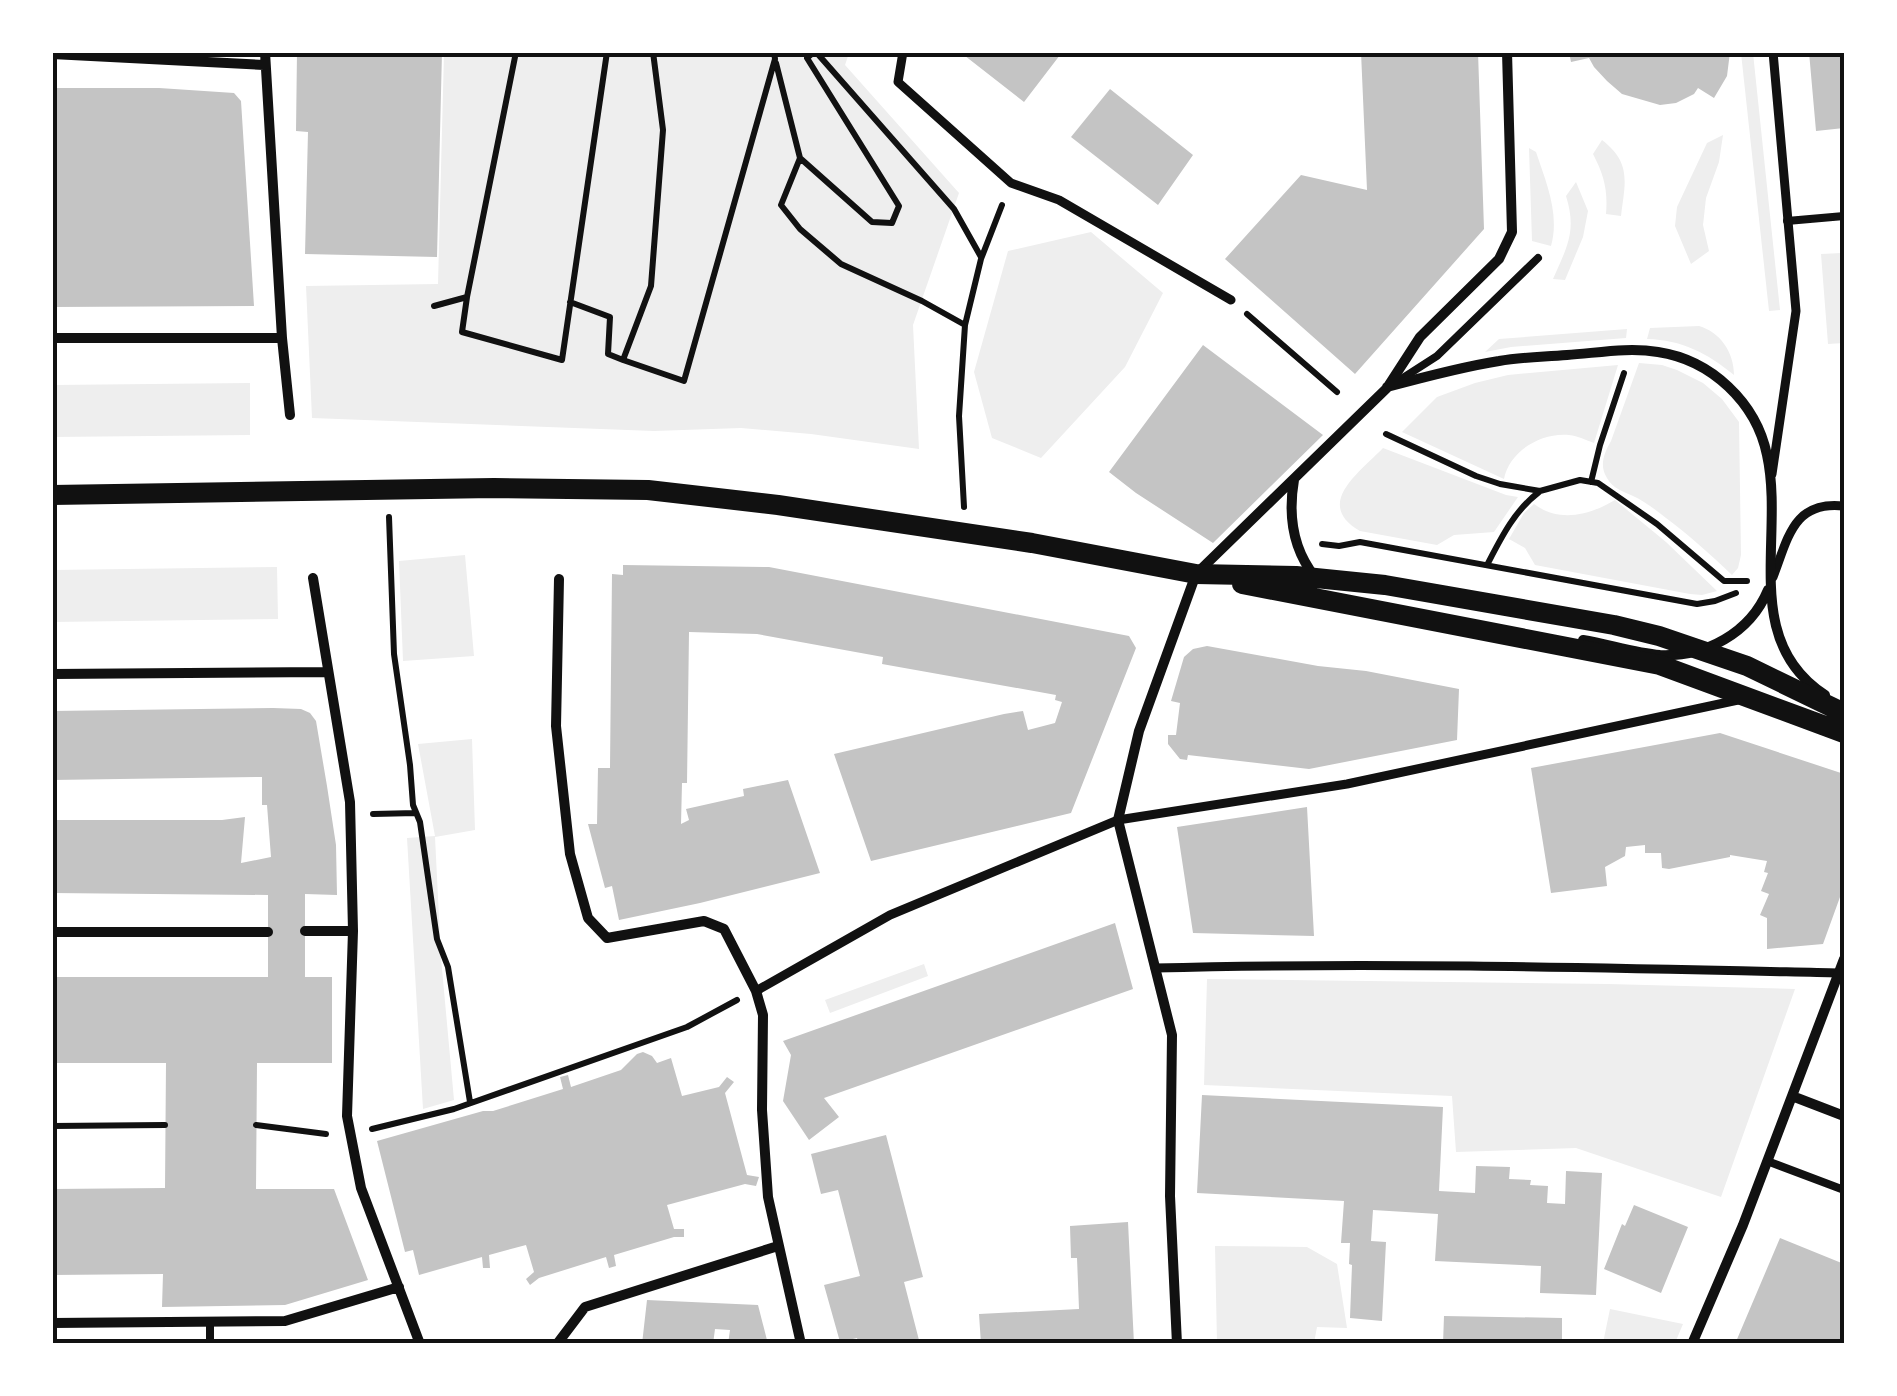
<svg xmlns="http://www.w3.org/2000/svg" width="1897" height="1396" font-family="'IBM Plex Sans',sans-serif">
  <rect width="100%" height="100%" fill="#fff"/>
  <!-- green -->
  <path fill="#eee" d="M444 53H849L845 65 959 193 913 325 919 449 811 434 741 428 654 431 312 418 306 286 438 284Z
    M1741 53H1753L1780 310 1769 311Z
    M1723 135 1719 162 1706 198 1703 225 1709 251 1691 264 1675 226 1677 207 1707 143Z
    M1602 140C1632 163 1625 183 1621 216L1606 214C1608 190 1604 175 1593 154Z
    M1529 148 1536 152C1546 182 1560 214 1551 246L1532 241Z
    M1576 182 1588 211 1583 237 1565 280 1553 279C1567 247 1577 231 1566 196Z
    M1842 230H1844V343L1828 344 1821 254 1842 253Z
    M1091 232 1163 293 1125 367 1041 458 992 438 974 372 1008 251Z
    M1699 326C1720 332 1734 352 1734 375 1707 353 1682 340 1647 339L1650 328Z
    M1627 329 1626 338 1511 347 1485 352 1499 339Z
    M1639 363 1662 365 1677 370 1703 383 1722 399 1739 422 1741 555 1738 568 1732 575C1711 555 1689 535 1666 518 1656 510 1644 501 1633 496 1623 491 1613 489 1607 478 1599 466 1604 453 1611 441Z
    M1618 365 1594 443C1586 440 1578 436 1569 435 1542 432 1509 451 1504 479L1402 432 1437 397 1475 383 1508 375Z
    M250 383V435L53 437V385Z
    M1383 448 1506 495 1518 497 1494 532 1454 535 1437 545 1360 531C1313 504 1360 472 1383 448Z
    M1615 500 1666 542 1717 591 1702 595 1690 594 1535 565 1525 548 1509 539 1524 513 1534 504C1559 523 1590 515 1615 500Z
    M465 555 474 656 403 661 399 561Z
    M277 567 278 619 53 622V570Z
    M472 739 475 830 435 837 441 958 454 1100 423 1109 407 838 435 836 418 744Z
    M924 964 928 976 830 1013 825 1000Z
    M1207 979 1608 984 1795 989 1721 1197 1576 1148 1456 1152 1452 1096 1204 1085Z
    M1215 1246 1307 1247 1337 1264 1347 1328 1317 1327 1314 1343H1217Z
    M1610 1309 1683 1324 1675 1343H1603Z"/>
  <!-- building -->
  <path fill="#c4c4c4" d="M297 52H442L437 257 305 254 308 132 296 131Z
    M960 52H1057L1060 55 1024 102Z
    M1361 52H1478L1484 229 1355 374 1225 259 1301 175 1367 190Z
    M1569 52H1730L1727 76 1714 98 1698 88 1694 94 1676 103 1660 105 1622 94 1607 81 1594 67 1589 58 1571 62Z
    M1809 52H1844V128L1816 131Z
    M52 88H159L234 93 241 101 254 306 52 307Z
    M1110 89 1193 155 1158 205 1071 137Z
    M1203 345 1323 435 1213 543 1136 493 1109 472Z
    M623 565 769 567 1129 636 1136 648 1071 813 871 861 834 754 1004 714 1023 711 1028 730 1055 723 1062 702 1055 700 1056 695 882 664 883 657 757 634 689 632 687 783H682L681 824 689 820 686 809 744 796 743 789 788 780 820 873 700 903 619 920 612 886 605 888 588 824H597L598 768H610L612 574 623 575Z
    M1207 646 1318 666 1366 671 1459 689 1457 740 1309 769 1188 755 1187 760 1180 759 1168 744V735H1176L1180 703 1171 701 1184 657 1193 649Z
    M273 708 301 709 310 713 316 721 327 786 336 845 337 895 305 894V977H332V1063H257L256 1189H334L368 1280 285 1305 162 1307 163 1274 52 1275V1189L165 1188 166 1063H52V977H268V895L52 893V820H222L245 817 241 863 271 857 267 805H262V777L52 780V711Z
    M1720 733 1844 774V886L1823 944 1767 949V918L1760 915 1769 894 1761 891 1768 873 1764 872 1767 861 1730 855V857L1669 869 1662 868 1661 853H1645V845L1626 847 1625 856 1605 867 1607 886 1551 893 1531 768Z
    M1307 807 1314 936 1193 933 1177 827Z
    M1115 923 1133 989 824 1098 839 1117 809 1140 783 1101 791 1055 783 1041Z
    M643 1052 652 1056 657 1063 671 1058 682 1096 719 1087 727 1077 734 1082 725 1093 747 1175 759 1177 756 1186 745 1184 667 1205 674 1229H684V1237H674L614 1255 616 1266 609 1268 606 1257 539 1278 530 1285 526 1279 534 1272 526 1245 489 1255 490 1268H483L482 1257 419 1275 413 1250 405 1252 377 1141 483 1111H493L563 1089 560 1077 568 1075 571 1087 621 1070 637 1054Z
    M1202 1095 1443 1107 1439 1191 1475 1193 1476 1166 1510 1167 1509 1179 1531 1180 1530 1185 1548 1186 1547 1203 1565 1204 1566 1171 1602 1173 1596 1295 1540 1293 1541 1266 1435 1261 1438 1214 1373 1210 1371 1241 1386 1242 1382 1321 1350 1318 1352 1265 1349 1264 1350 1243H1341L1344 1201 1197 1193Z
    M886 1135 923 1277 904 1282 920 1344H859L857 1338 840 1342 824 1285 860 1276 838 1190 821 1194 811 1154Z
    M1634 1205 1688 1227 1661 1293 1604 1269 1622 1224 1625 1226Z
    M1128 1222 1134 1344H981L979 1314 1079 1309 1077 1258H1071L1070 1226Z
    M1780 1238 1844 1264V1344H1735Z
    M647 1300 758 1305 768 1344H728L730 1330 715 1329 713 1344H642Z
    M1444 1316 1562 1318V1344H1443Z"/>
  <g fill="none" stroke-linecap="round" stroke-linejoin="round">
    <!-- path -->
    <path stroke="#111" stroke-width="6" d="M653 52 663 130 651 286 623 360 684 381 775 59 774 52
      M816 52 954 209 981 257
      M776 63 800 158 872 222 892 223 899 206 807 58 814 52
      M800 158 781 205 800 229 841 264 922 301 965 325
      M467 297 462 332 562 360 607 52
      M570 302 610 317 608 354 623 360
      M434 306 467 297 516 52
      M1247 314 1337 392
      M1386 434 1476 476 1500 484 1540 491 1580 480 1598 483 1657 524 1724 581H1747
      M1591 482 1600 445 1624 373
      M964 507 959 416 965 325 981 259 1002 205
      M389 517 394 654 410 765 413 805 420 822 437 939 448 967 470 1102
      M1322 544 1339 546 1360 542 1697 604 1715 601 1736 593
      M1487 565C1501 538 1514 511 1539 492
      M373 814 416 813
      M256 1125 326 1134
      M52 1126 165 1125
      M372 1129 454 1109 687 1027 737 1000"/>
    <!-- service -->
    <path stroke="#111" stroke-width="8" d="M1787 221 1844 216
      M1395 383 1437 356 1538 258
      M1767 1161 1844 1190
      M210 1344V1322"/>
    <!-- pedestrian -->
    <path stroke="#111" stroke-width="9" d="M903 52 898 82 1011 183 1059 200 1231 300
      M1772 474 1796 311 1773 52
      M1773 577C1788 539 1793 500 1844 506
      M1155 968C1383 962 1611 968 1839 973
      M756 991 890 915 1118 820 1347 784 1738 700"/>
    <!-- minor -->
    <path stroke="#111" stroke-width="10" d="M265 52 282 338 290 415
      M52 54 264 65
      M52 338H282
      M1387 387C1424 377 1461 367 1499 361 1521 357 1544 357 1567 355 1597 353 1628 347 1658 352 1711 360 1756 402 1767 455 1785 537 1740 640 1825 695
      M1294 480C1288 515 1292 548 1315 577
      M313 578 350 802 353 931 347 1116 361 1188 420 1344
      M559 579 556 726 570 854 588 918 607 938 704 921 724 929 756 991 763 1015 762 1110 768 1197 801 1344
      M1583 640C1608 644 1635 653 1660 655 1706 657 1750 633 1768 590
      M52 674 328 672
      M305 931H353
      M52 932H268
      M1792 1096 1844 1116
      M52 1323 285 1321 399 1287
      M557 1344 585 1307 778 1246
      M1177 1344 1170 1196 1172 1035 1118 820 1139 731 1196 574 1387 388 1420 337 1499 259 1512 232 1507 52
      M1692 1344 1743 1225 1844 959"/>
    <!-- secondary -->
    <path stroke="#111" stroke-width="20" d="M52 495 494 488 648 490 778 505 1032 543 1196 574 1296 576 1385 585 1614 625 1659 636 1747 666 1844 713
      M1242 584 1660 665 1844 733"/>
  </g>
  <!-- border -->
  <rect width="1897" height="1396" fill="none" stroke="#ffffff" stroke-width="110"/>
  <rect x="55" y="55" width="1787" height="1286" fill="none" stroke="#111" stroke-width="4"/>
</svg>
